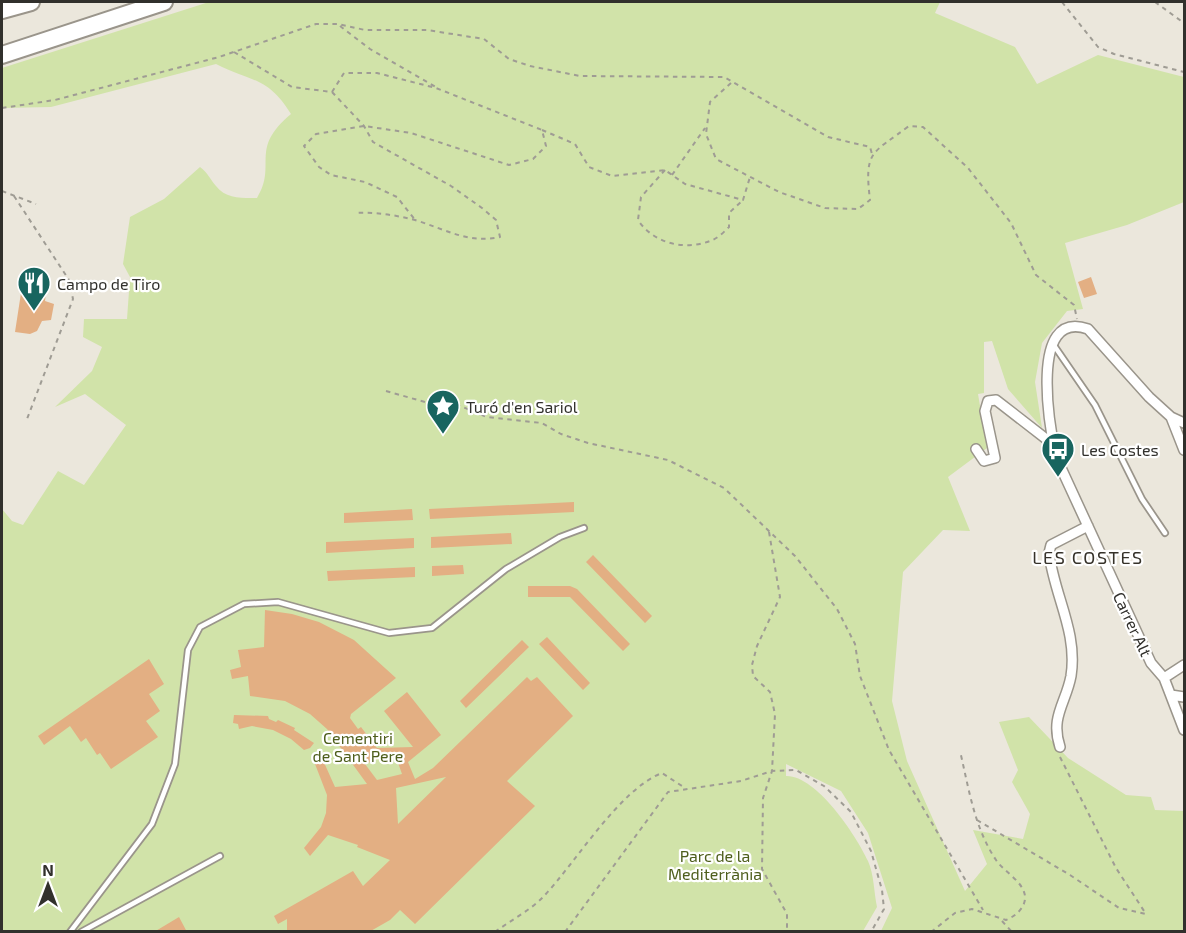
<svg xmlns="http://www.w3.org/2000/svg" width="1186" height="933" font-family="'Exo 2',sans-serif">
  <rect width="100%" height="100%" fill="#ebe7dc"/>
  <!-- green -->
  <path fill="#d1e3a9" d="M209 2H940L935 13 1015 47 1037 84 1098 55 1184 77V202L1127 225 1065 243 1083 309 1067 311 1042 343 1035 382 1042 428 1008 389 992 341 984 342V393L978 394 987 448 948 477 970 531 943 530 903 572 892 701 907 761 965 891 987 864 973 830 1023 839 1030 814 1012 782 1018 770 999 722 1029 717 1068 758 1126 795 1151 797 1155 810 1184 811V931H881L892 908 868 833 841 791 786 764V776C816 775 856 835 868 861 874 874 874 893 877 907L863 931H2V509L12 521 23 525 58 471 84 485 126 425 85 394 55 407 92 371 102 347 83 337 84 319H127L130 277 123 264 130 217 164 199 200 167C208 173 210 179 216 186 226 199 242 198 257 198 278 164 248 150 291 114 268 77 252 82 216 64L51 107 2 108V68Z"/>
  <!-- building -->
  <path fill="#e3af83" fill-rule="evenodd" d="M1091 277 1097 294 1084 298 1078 282Z
    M23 280 46 292 45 301 54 304 51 320 42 321 37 331 30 334 15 332Z
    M574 502V512L430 519 429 509Z
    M412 509 413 520 344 523V513Z
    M511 533 512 544 431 548V537Z
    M414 538V548L326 553V542Z
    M593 555 652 616 645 623 586 562Z
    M463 565 464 574 432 576V566Z
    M415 567V577L328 581 327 571Z
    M528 586H570L577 589 630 644 623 651 570 597H528Z
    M265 610 292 614 319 622 354 640 396 678 351 714 350 718 358 729 361 727 377 748 413 747 384 711 407 692 441 735 408 762 415 779 433 768 527 677 531 681 537 677 573 716 507 781 535 806 415 924 400 910 390 920 369 932H287V919L278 924 274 916 353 871 363 886 390 860 357 847 358 845 328 835 310 856 304 848 321 827 326 813 327 795 315 764 322 758 335 787 367 784 327 729 310 714 285 701 250 696 248 676 232 679 230 670 241 667 238 650 264 647ZM396 757 402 774 377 780 365 764 380 758ZM446 777 398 824 396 788Z
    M547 637 590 683 583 690 539 644Z
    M522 640 529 647 466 708 460 701Z
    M149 659 164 684 149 694 160 711 146 721 158 737 111 769 100 753 97 755 86 738 81 742 70 726 44 745 38 736Z
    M234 715 268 716 269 719 276 722 278 720 295 728 294 730 314 743 310 748 304 750 291 739 273 730 252 726 239 729 238 724 233 723Z
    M179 917 187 932H154Z"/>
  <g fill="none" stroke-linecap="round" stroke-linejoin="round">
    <!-- service casing -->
    <g stroke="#9a958b" stroke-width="8">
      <path id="service" d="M1053 344 1095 405 1142 499 1165 533
        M70 932 152 824 175 764 188 650 200 627 244 604 278 602 389 633 432 628 506 569 560 537 584 528
        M81 932 220 856"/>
    </g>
    <!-- minor casing -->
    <g stroke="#9a958b" stroke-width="12">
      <path id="minor" d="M1171 417 1184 450
        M1184 423 1171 417 1149 397 1088 329C1028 308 1050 429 1056 457L1151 663 1164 678 1184 730
        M976 449 984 461 995 458 985 411 988 401 996 400 1054 445
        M1164 678 1184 665
        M1171 695 1184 697
        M1060 747C1050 717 1066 703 1071 676 1078 632 1054 595 1049 553L1051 545 1088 526"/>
    </g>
    <!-- motorway casing -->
    <g stroke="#9a958b" stroke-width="20">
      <path id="motorway" d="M2 10 31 2
        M2 55 164 2"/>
    </g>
    <!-- path -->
    <path stroke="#9f9c94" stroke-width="2" stroke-dasharray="4.5 4.5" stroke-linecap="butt" d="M1062 2 1098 47 1114 54 1184 72
      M1155 2 1184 23
      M340 26 370 49 436 87
      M234 52 292 87 332 92 344 73H377L436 88 542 130 546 146 533 159 509 165 411 133 364 126 316 134 304 146 319 167 331 175 365 182 397 197 416 221
      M731 83 710 102 706 134 716 159 779 192 825 208 858 209 870 200C864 150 872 154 909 126L923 127 968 168 1011 223 1036 275 1074 305 1077 319
      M332 92 364 126 373 142 451 186 482 208 496 220 500 237C468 244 445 229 415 220 395 215 376 212 355 213
      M2 108 55 100 219 57 316 24H338L365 30H427L484 39 509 59 530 66 580 76 724 77 828 137 870 147 872 154
      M542 130 575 144 589 167 612 176 665 170 685 184 743 200 750 177
      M665 170 641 197 638 220C653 243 684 251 710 241 717 239 724 232 729 227V213L743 200
      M672 175 705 128
      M2 191 36 204
      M14 196 69 280 73 299 27 419
      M386 391 432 404 453 403 487 417 542 423 561 434 588 443 668 460 724 488 795 556 837 609 855 644 860 676 889 750 983 910
      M769 532 780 597 757 646 752 665 753 676 770 692 775 714 772 771 763 798 762 869 787 914V932
      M1060 757 1116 868 1146 914
      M977 820 1070 875 1119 908 1146 914
      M1002 921 1012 932
      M495 932C511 920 531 910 544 896 576 862 620 789 662 773L685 788
      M565 932 668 792 741 781 772 771 796 770 824 786 851 812 871 851 882 890 884 909 871 932
      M931 932 955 913 972 909 1006 920C1016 916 1026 907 1025 896 1023 881 1004 872 996 860 974 827 969 789 960 751"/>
    <!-- service -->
    <use href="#service" stroke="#fff" stroke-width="4.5"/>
    <!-- minor -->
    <use href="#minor" stroke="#fff" stroke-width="9"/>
    <!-- motorway -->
    <use href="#motorway" stroke="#fff" stroke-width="16"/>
  </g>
  <!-- icons -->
  <defs>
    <g id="restaurant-pin" transform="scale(1.725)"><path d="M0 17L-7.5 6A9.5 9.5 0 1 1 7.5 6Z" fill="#18655f" stroke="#fff"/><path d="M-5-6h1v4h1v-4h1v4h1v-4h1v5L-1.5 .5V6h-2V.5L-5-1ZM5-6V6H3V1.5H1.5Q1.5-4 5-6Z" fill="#fff"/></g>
    <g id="sight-pin" transform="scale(1.725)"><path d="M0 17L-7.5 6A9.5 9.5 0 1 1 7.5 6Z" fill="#18655f" stroke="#fff"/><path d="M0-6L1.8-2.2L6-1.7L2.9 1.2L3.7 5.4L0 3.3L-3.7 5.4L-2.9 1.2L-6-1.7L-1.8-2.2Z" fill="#fff"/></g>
    <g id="bus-pin" transform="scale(1.725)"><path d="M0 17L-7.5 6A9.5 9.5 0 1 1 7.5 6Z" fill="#18655f" stroke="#fff"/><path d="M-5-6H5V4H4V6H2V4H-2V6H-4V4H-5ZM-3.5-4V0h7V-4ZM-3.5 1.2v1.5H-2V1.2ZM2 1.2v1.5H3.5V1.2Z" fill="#fff"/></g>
  </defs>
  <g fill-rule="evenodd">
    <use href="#restaurant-pin" x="34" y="283"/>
    <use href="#sight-pin" x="443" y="406"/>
    <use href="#bus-pin" x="1058" y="449"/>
  </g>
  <g text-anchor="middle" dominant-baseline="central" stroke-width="4.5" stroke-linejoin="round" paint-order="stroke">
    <!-- poi labels -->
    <g font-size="16" fill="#31302c" stroke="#fff" text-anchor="start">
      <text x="57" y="283">Campo de Tiro</text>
      <text x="466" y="406">Turó d'en Sariol</text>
      <text x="1081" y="449">Les Costes</text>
    </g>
    <!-- street labels -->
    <g font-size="16" fill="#31302c" stroke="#fff">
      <text transform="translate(1133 624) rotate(65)">Carrer Alt</text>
    </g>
    <!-- park labels -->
    <g font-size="16" fill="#4e5e1c" stroke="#fff">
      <text x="358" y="737">Cementiri<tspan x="358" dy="18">de Sant Pere</tspan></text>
      <text x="715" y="855">Parc de la<tspan x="715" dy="18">Mediterrània</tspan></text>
    </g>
    <!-- neighbourhood labels -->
    <g font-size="18" letter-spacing="1.5" fill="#36322a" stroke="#fff">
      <text x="1088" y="557">LES COSTES</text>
    </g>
  </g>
  <!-- border -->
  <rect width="1186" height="933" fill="none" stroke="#31302c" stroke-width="6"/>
  <!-- north arrow -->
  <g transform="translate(48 885)" stroke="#ffffff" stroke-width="4.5" paint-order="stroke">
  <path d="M0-4.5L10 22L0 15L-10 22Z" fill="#31302c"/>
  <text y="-9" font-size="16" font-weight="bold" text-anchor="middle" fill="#31302c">N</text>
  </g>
</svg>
